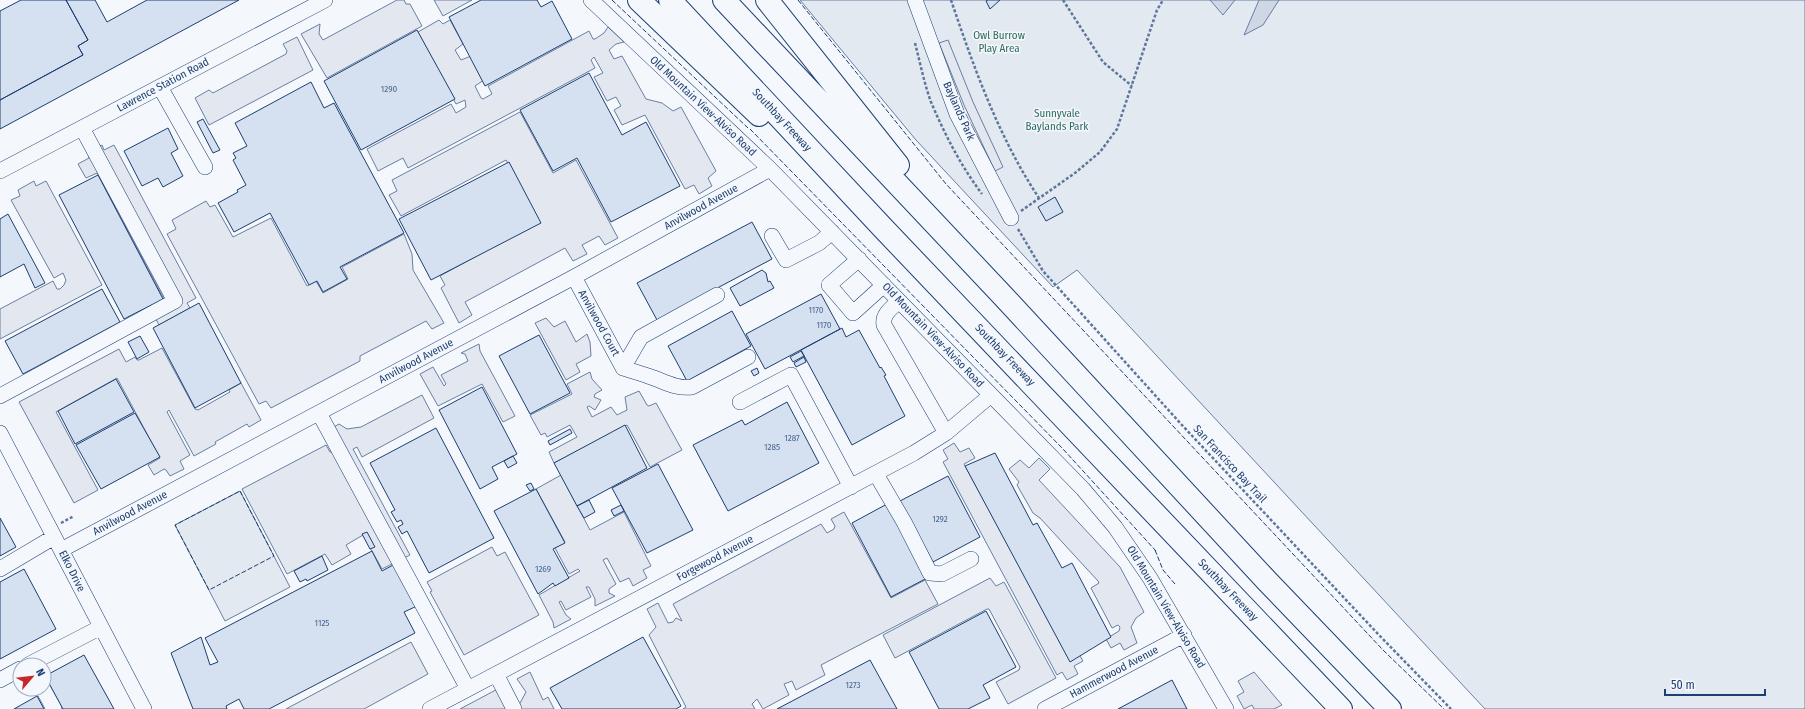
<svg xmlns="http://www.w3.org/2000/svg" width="1805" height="709" font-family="'Fira Sans Condensed',sans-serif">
  <rect width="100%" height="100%" fill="#f4f7fb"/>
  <!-- green -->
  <path fill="#e3e9f0" stroke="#687fa3" d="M800 0H1805V709H1485L1077 270 1053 287 916 140Z
    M240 491 290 587 225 621 175 525Z"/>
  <!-- parking -->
  <path fill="#e3e8f0" stroke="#687fa3" d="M397 0H404L406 4H410L422 26 327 78 301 34 320 24 319 34 323 40Z
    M434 0H472L443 16Z
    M439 20 443 24 450 20 463 44 455 50 461 60 471 56 484 80 475 86 481 98 483 99 492 94 488 86 589 31 593 39H595L604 33 608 27 624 42 616 44 609 50 614 59 622 56 646 99 662 103 673 111 681 107 716 171 708 178 712 186 699 194 694 185 685 189 645 115 622 125 614 110 621 106 616 97 607 101 594 77 603 73 594 57 591 60 595 68 408 168 403 158 378 171 367 149 451 104 456 113 466 107 465 100 456 104 418 32Z
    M297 37 313 70 209 125 195 98 209 90 213 93 286 54 287 51 283 44Z
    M948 40 973 102 1003 167 995 171 964 105 939 43Z
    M520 112 553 173 576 160 618 238 605 245 599 236 582 245 587 254 573 261 565 248 465 302 472 315 459 323 441 288 445 285 440 276 539 222 506 160 401 216 389 195 397 191 392 180Z
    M102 145 104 150 114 145 196 298 187 303 190 308 159 325 150 307 164 299 97 173 86 178 78 164 89 158 88 152Z
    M34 181 36 186 46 181 102 285 0 339V309L53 281 57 289H60L64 285 66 280 63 273 54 278 11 200 20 196 18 190Z
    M206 201 210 207 215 205 233 237 271 218 307 286 316 281 323 293 348 279 342 267 404 234 412 254 413 270 444 323 432 329 426 321 360 356V361L271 408 266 401 259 404 167 234 176 229 172 220Z
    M546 318 554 327 565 321 576 342 587 334 590 342 591 356 576 364 580 372 566 380 535 323Z
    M479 344 480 351 515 416 503 422 482 384 438 406 420 374 433 367 444 386 446 384 441 375 468 361 465 354 461 353Z
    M162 348 195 409 198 410 230 392 229 390 241 383 261 420 249 427 247 424 215 442 216 444 194 456 169 410 167 412 190 455 180 461 184 469 170 476 166 470 164 469 154 475 148 465 160 458 117 378 56 412 98 490 74 503 19 402 119 349 126 362 135 357 137 360H139Z
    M590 372 592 379 602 390 595 394 594 397 601 400 595 410 589 406 587 407 592 417 611 407 617 415 627 410 625 397 639 391 647 405 649 406 656 403 682 450 650 467 627 425 554 463 549 452 577 437 570 425 547 437 545 433 541 435 530 415 572 394 567 384Z
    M422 395 434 418 362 457 357 447 353 449 410 555 382 569 363 535 346 545 351 554 332 565 325 554 287 574 242 489 326 445 330 452H332L325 432 339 424 347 429 361 427Z
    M954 443 960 452 969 448 975 458 964 464 1068 655 1077 651 1083 661 1074 666 1078 674 1067 680 1062 672 1057 675 943 462 948 459 943 450Z
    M1039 458 1050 469 1039 480 1120 567 1144 612 1136 618 1131 627 1137 643 1124 650 1120 643 1111 648 1106 639 1119 631 1120 627 1118 625 1112 628 1091 588 1099 583 1098 581 1040 518 1033 513 1017 485 1019 482 1009 469 1020 460 1029 468Z
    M561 475 590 530 624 512 651 566 643 570 647 578 633 586 629 578 620 582 607 558 603 560 616 584 609 589V593L615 596 595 606V599L589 587H586L591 597 566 610 561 601 559 602 566 615 571 619 554 628 553 622 539 595 580 571 578 569 569 574 555 548 565 542 536 489Z
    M844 512 891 598 925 580 938 604 821 665 825 675 796 690 792 681 784 684 789 695 763 709 757 699 752 704 755 709H683L686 707 649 635 656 627 647 609 658 603 668 623 673 622 676 618 682 621 673 604 821 524 827 533 834 529 835 526 831 519Z
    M492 547 497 556 505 552 539 615 464 655 430 592 432 591 427 582Z
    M990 578 996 586 1004 582 1056 678 1008 704 996 682 1019 670 1020 667 989 609H987L895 658 883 635Z
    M411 642 428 674 364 709H286Z
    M530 672 543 700 548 697 554 709H521L519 705 526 692 517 679Z
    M1254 672 1282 705 1274 709H1254L1252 705 1244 709 1237 696 1244 692 1238 681Z
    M507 684 519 709H460Z"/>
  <!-- water -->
  <path fill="#cfd7e4" stroke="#687fa3" d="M1210 0H1235L1223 15Z
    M1259 0H1279L1263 25 1244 35Z"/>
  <!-- building -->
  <path fill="#d5e0f0" stroke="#1d3f73" d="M21 0H66L88 40 78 46 83 55 0 100V11Z
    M66 0H95L107 22 147 0H239L0 129V100L83 55 78 46 88 40Z
    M481 0H537L541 7 552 1 572 39 485 86 449 17Z
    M988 0H1000L990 9 986 1Z
    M417 30 455 99 361 150 324 81Z
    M589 73 622 135 646 122 680 186 611 222 577 158 553 171 520 110Z
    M311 82 324 108 334 103 404 233 340 267 347 279 323 292 317 281 309 285 270 213 234 232 218 203 238 192 237 190 246 185 233 160 236 158 233 153 247 146 235 123Z
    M203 119 220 150 213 153 197 122Z
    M168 128 178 149 171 153 183 176 163 187 158 178 142 186 124 151Z
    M509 162 541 223 431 280 399 219Z
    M98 175 163 299 124 319 59 195Z
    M1055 197 1063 212 1046 221 1038 207Z
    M8 214 45 283 35 288 24 264 0 277V219Z
    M752 222 772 259 657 320 637 283Z
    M762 270 766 273 768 282 770 281 774 288 740 306 730 288Z
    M102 289 120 322 23 374 5 341Z
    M821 294 840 329 765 369 746 334Z
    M199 303 241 383 195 408 153 328Z
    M732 311 751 346 687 381 668 346Z
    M842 328 846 337 859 330 880 368 881 367 886 375 884 376 905 416 852 445 801 350Z
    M539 335 570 393 530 414 499 356Z
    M140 336 149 352 137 359 128 342Z
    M801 351 804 356 793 362 790 357Z
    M804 357 806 362 796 367 794 363Z
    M757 368 759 373 754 376 751 371Z
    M116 379 134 412 75 444 58 411Z
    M482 387 517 454 492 467 498 479 480 489 439 410Z
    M787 402 819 463 728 511 693 445 742 420 745 425Z
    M135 413 160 457 101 489 76 445Z
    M625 425 647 468 577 506 554 463Z
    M436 428 494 538 429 573 407 531 402 534 398 527 403 524 401 520 397 522 391 512 395 510 370 463Z
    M570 429 572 433 550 445 548 441Z
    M995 453 1033 525 1037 523 1062 568 1072 563 1111 637 1070 662 965 466Z
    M513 456 517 463 508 468 504 461Z
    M658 464 693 530 647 553 612 488Z
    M948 476 980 537 933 562 900 501Z
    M531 483 534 489 530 491 526 485Z
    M536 489 565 543 553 549 569 578 555 586 553 583 538 594 494 511Z
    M589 500 595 512 584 518 577 506Z
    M887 504 927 578 891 597 852 523Z
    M621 505 624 511 614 516 611 510Z
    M0 518 16 547 0 556Z
    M367 532 375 547 370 549 362 534Z
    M372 551 382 571 395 564 417 606 404 612 415 633 269 709H244L239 699 226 706 227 709H193L171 653 201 637 210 665 218 662 205 638Z
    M322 556 328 570 307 581 306 579 300 582 294 571Z
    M24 569 56 629 0 659V582Z
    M986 611 1016 667 983 685 990 698 968 709H939L909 652Z
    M643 637 681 706 676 709H562L550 688Z
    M84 655 114 709H63L45 676Z
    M870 660 897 709H777Z
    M1172 680 1187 709H1118Z
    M37 696 44 709H14Z"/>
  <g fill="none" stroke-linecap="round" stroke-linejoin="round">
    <!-- minor casing -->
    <g stroke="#1d3f73" stroke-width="16">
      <path id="minor" d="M591 0 770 169 1083 489 1115 527 1150 578 1226 709
        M915 0 957 114 1011 218
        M160 87 205 167
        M0 171 325 0
        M772 236 786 260 819 243 832 232
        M859 259 829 285 853 313 884 285
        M574 277 623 368
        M899 301C892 308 882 314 884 325L946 433
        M623 368C632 371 640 373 648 376 664 381 675 389 692 387L748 357
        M623 368 641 337 717 295
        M0 396 175 301 82 128
        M740 402 791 375 851 487
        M319 413 468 689
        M0 433 144 709
        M876 474 904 522 930 573 942 574 971 559
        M61 550 574 277 770 169
        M0 569 54 537
        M28 665 101 627
        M496 674 514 709
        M0 680 20 669
        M43 689 54 709
        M430 709 914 453 946 433 991 395
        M1045 709 1184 635"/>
    </g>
    <!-- highway casing -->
    <g stroke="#1d3f73" stroke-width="24">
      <path id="highway" d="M639 0 759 115
        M670 0 883 228 1341 709
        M724 0 1004 297 1267 581 1390 709
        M767 0 898 165"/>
    </g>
    <!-- path -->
    <path stroke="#5e769c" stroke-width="2.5" stroke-dasharray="3 2" stroke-linecap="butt" d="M951 0C974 68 999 138 1039 198
      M1063 0 1103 62 1132 86
      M915 43C920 62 924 83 931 102 945 135 961 166 982 194
      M1021 211 1075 173 1100 152 1117 129 1157 10 1163 0
      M1018 229 1043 271 1181 424 1378 634 1451 709
      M61 523 74 516"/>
    <!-- minor -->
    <use href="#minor" stroke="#f4f7fb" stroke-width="15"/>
    <!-- highway -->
    <use href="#highway" stroke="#f4f7fb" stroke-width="22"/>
    <!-- fence -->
    <path stroke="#1d3f73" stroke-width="1" stroke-dasharray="5 2" stroke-linecap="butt" d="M612 0 748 128
      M798 0 946 184 1383 650 1444 709
      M750 129 1063 449 1156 551
      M240 491 274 556 209 590 175 525Z
      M1155 550 1163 570 1175 584"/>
  </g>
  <g text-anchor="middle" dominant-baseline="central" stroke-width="3" stroke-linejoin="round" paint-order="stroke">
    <!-- number labels -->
    <g font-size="9" fill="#4b6792">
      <text x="389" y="89">1290</text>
      <text x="816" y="310">1170</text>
      <text x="824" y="325">1170</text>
      <text x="792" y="438">1287</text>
      <text x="772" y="447">1285</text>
      <text x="940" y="519">1292</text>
      <text x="543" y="569">1269</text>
      <text x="322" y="623">1125</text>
      <text x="853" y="685">1273</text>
    </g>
    <!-- park labels -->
    <g font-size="11" fill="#2c6c60" stroke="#f4f7fb">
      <text x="999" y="35">Owl Burrow<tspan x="999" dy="13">Play Area</tspan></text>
      <text x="1057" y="113">Sunnyvale<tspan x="1057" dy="13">Baylands Park</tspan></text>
    </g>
    <!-- street labels -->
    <g font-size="11" fill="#1d3f73" stroke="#f4f7fb">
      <text transform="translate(163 85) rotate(-28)">Lawrence Station Road</text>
      <text transform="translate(703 106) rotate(43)">Old Mountain View-Alviso Road</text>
      <text transform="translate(959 111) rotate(66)">Baylands Park</text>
      <text transform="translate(782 120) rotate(47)">Southbay Freeway</text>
      <text transform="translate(701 207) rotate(-29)">Anvilwood Avenue</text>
      <text transform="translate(599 323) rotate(61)">Anvilwood Court</text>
      <text transform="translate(933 335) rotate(46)">Old Mountain View-Alviso Road</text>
      <text transform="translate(1005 355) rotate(46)">Southbay Freeway</text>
      <text transform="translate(416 361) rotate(-28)">Anvilwood Avenue</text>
      <text transform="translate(1230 464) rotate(47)">San Francisco Bay Trail</text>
      <text transform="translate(130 513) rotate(-28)">Anvilwood Avenue</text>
      <text transform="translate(715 558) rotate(-28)">Forgewood Avenue</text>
      <text transform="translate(72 571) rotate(63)">Elko Drive</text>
      <text transform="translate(1228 590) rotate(46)">Southbay Freeway</text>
      <text transform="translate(1166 607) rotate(59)">Old Mountain View-Alviso Road</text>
      <text transform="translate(1114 672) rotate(-28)">Hammerwood Avenue</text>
    </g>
  </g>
  <!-- north arrow -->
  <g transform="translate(32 677) rotate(62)"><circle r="19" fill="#f4f7fb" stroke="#9eadc5"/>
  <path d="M0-3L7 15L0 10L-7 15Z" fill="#c62828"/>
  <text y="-6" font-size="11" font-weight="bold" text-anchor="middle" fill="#1d3f73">N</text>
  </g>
  <!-- scale -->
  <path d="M1665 689v6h100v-6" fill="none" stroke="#1d3f73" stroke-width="2"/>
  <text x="1671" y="689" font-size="12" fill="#1d3f73" stroke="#f4f7fb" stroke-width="3" paint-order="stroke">50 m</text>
</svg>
